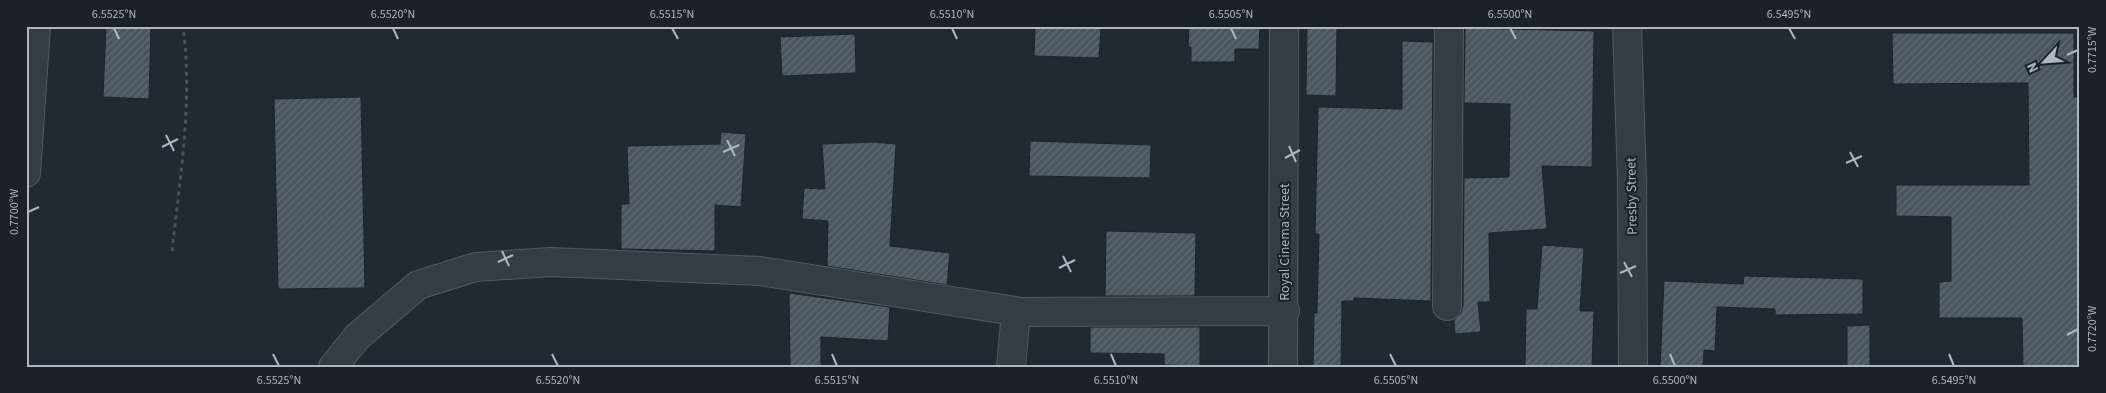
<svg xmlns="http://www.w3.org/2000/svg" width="2106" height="393" font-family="'Source Sans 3',sans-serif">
  <defs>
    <pattern id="building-hatch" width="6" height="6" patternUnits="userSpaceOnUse" patternTransform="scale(1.25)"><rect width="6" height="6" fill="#49555f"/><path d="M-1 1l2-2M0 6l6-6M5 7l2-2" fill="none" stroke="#616b74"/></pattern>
  </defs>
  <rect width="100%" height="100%" fill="#212a33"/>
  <!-- building -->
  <path fill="url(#building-hatch)" stroke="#1c232b" d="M106 26H151L149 99 103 97Z
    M1035 26H1101L1099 58 1034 56Z
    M1189 26H1260L1259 49H1235V62H1191V47H1188Z
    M1307 26H1337L1336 96 1306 95Z
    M1465 28 1594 31 1592 167 1542 166 1547 229 1489 233 1490 302H1478L1481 332 1455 334 1454 320 1460 314 1463 306 1464 178 1509 177 1510 104 1464 103Z
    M1892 33H2074V97H2078L2080 185V367H2023L2022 318H1939V282L1951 281V217L1896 216V185H2029L2028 83 1893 84Z
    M855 34 856 73 782 76 780 37Z
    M1402 41 1433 42 1431 301 1354 298V301H1342L1341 367H1313L1314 313H1317L1319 234H1315L1318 107 1402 109Z
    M361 97 365 288 278 289 274 99Z
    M721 132 746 134 741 207 715 205V251L621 249V204H629L627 146 720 144Z
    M1030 141 1151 145 1150 178 1029 176Z
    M874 142 896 144 890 246 950 253 947 285 827 266 828 221 802 219 804 188 825 189 822 144Z
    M1106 231 1196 233 1195 296H1105Z
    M1542 245 1584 248 1580 311H1594L1592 367H1525L1526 309H1537Z
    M1744 276 1863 279V314L1775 315V309L1717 307 1715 351 1704 350 1703 367H1660L1664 281 1743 284Z
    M789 293 890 307 888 341 821 337V367H790Z
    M1870 325V367H1847V326Z
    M1090 327H1200V366L1164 365V354L1090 353Z"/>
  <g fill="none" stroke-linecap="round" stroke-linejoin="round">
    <!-- minor casing -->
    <g stroke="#525a62" stroke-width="30">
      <path id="minor" d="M1627 26 1632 182 1633 367
        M26 173 36 26
        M1447 306 1449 26
        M333 367 357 337 418 285 476 267 551 262 760 271 1021 312 1285 311
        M1011 367 1015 323 1021 312
        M1283 367 1284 26"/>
    </g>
    <!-- path -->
    <path stroke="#445556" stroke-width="3" stroke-dasharray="4 4" stroke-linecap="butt" d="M172 251C180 177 193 101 183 26"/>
    <!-- minor -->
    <use href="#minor" stroke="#343c44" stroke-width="28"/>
  </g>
  <!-- ticks -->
  <path fill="none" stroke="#aeb7c1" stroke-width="2" d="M114 28 119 39M393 28 398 39M672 28 678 39M952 28 957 39M1231 28 1236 39M1510 28 1516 39M1789 28 1795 39M2067 55 2078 50M166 135 174 151M727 140 735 156M1289 146 1296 162M162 147 178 139M723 152 739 145M1850 152 1858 167M1285 158 1300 150M1846 163 1862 156M28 212 39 207M502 251 509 266M1063 256 1071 272M498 262 513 255M1624 262 1632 277M1059 268 1075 260M1620 273 1636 266M2067 335 2078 329M273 354 279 366M552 354 558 366M832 354 837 366M1111 354 1116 366M1390 354 1396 366M1670 354 1675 366M1949 354 1954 366"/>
  <g text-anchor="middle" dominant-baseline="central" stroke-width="4" stroke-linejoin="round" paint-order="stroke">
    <!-- street labels -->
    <g font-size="14" fill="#aeb7c1" stroke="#1a2129">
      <text transform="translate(1632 196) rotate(-91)">Presby Street</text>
      <text transform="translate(1285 242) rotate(-90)">Royal Cinema Street</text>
    </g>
  </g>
  <!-- border -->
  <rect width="2106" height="393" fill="none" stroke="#1a2129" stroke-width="55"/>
  <!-- north arrow -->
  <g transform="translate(2044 62) rotate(244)" stroke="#1a2129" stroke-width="4" paint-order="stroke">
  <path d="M0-4L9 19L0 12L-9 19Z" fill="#aeb7c1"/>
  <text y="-8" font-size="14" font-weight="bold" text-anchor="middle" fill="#aeb7c1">N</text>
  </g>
  <rect x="28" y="28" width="2050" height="338" fill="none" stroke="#aeb7c1" stroke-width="2"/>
  <g font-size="12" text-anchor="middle" fill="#aeb7c1">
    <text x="114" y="18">6.5525°N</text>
    <text x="393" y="18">6.5520°N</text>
    <text x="672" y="18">6.5515°N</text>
    <text x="952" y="18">6.5510°N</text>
    <text x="1231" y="18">6.5505°N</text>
    <text x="1510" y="18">6.5500°N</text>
    <text x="1789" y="18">6.5495°N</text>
    <text transform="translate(2092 50) rotate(-90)" y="4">0.7715°W</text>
    <text transform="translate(14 212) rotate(-90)" y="4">0.7700°W</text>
    <text transform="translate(2092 329) rotate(-90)" y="4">0.7720°W</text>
    <text x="279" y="384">6.5525°N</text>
    <text x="558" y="384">6.5520°N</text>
    <text x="837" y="384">6.5515°N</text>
    <text x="1116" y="384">6.5510°N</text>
    <text x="1396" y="384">6.5505°N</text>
    <text x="1675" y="384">6.5500°N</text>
    <text x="1954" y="384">6.5495°N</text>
  </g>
</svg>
